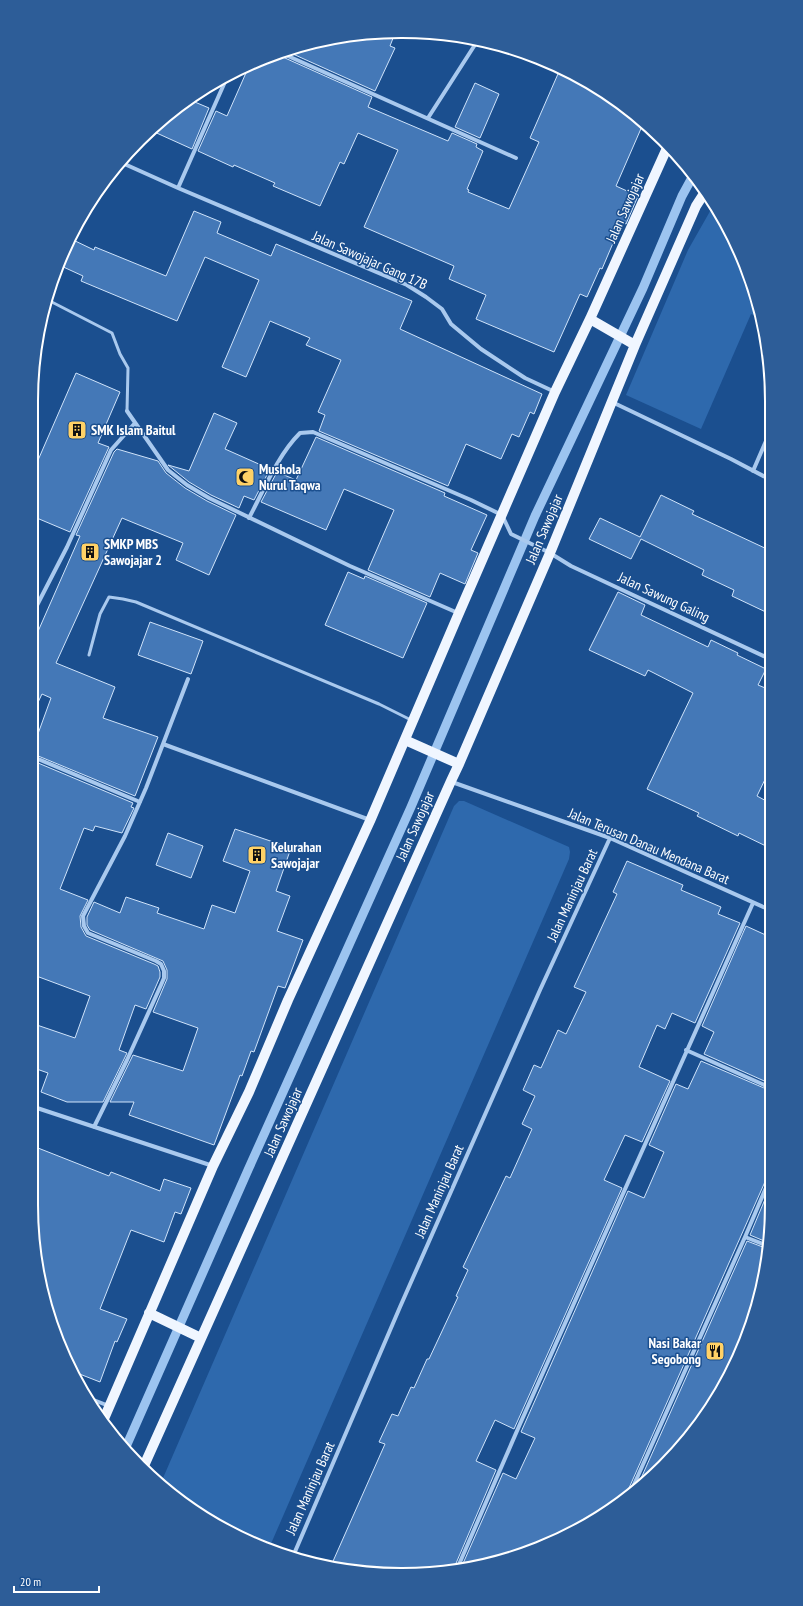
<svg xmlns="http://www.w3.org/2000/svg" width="803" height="1606" font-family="'PT Sans Narrow',sans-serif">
  <rect width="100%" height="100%" fill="#1b4f8f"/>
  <!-- green -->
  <path fill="#2e69ad" d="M713 206 744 260 759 317 751 314 701 429 626 395 688 250Z
    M459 801H464L569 847 570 852 569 859 270 1546 216 1525 160 1485 454 806Z"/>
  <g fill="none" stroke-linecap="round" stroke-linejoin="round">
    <!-- stream -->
    <path stroke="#9cc4f0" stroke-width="9" d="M125 1449 248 1170 411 807 535 516 643 288 682 196 694 174"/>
  </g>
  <!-- building -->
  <path fill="#4478b7" stroke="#cfe3fa" d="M395 33 390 46 395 48 375 91 284 50 353 34Z
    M276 54 372 97 368 107 448 141 452 133 477 144 476 147 483 151 467 189 469 190 468 192 509 209 539 142 530 138 561 67 627 108 643 124 616 186 638 196 626 224 622 222 602 269 600 268 587 297 580 294 554 352 476 319 486 295 449 279 454 266 364 227 398 150 358 133 344 164 340 162 320 206 273 186 275 183 234 165 233 167 198 151 216 111 227 116 249 66Z
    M475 83 499 94 480 138 455 127Z
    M190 100 209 108 192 149 150 130 157 123Z
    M194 211 221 222 217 233 271 256 276 244 412 301 400 329 542 394 534 414 530 412 519 437 512 434 501 459 466 444 448 486 319 431 325 415 318 412 341 360 306 345 310 338 270 321 246 377 222 367 259 280 205 257 177 321 81 281 83 276 59 265 69 238 94 250 95 247 166 276Z
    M76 373 120 392 98 443 109 447 70 532 32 516V474Z
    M214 413 237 423 225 449 270 469 254 500 244 496 239 508 211 495 189 482 168 465 189 471Z
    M316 437 445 493 444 496 487 515 471 550 478 553 465 584 440 573 430 597 368 570 394 510 344 489 326 530 261 502 277 472 296 480Z
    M117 449 158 461 166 473 185 488 207 501 236 515 209 575 176 560 183 543 122 518 56 663 115 687 103 718 158 737 135 796 31 753 51 698 42 694 31 717 32 645 80 536 76 535 114 452Z
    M661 495 694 511 692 514 769 550 770 614 732 596 734 590 702 575 704 570 641 539 631 559 589 539 600 518 640 537Z
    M348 572 364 579 365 576 427 603 403 658 325 625Z
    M618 592 645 605 641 615 708 647 711 640 738 653 737 655 766 669 758 685 770 690V769L757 796 770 803V848L739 833 738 836 697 816 699 813 647 789 693 693 648 670 645 676 589 650Z
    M150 622 203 641 191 674 138 655Z
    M31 760 133 803 131 807 134 808 122 833 95 826 93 831 84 828 60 889 88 900 80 916 81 927 86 936 154 964 158 966 160 972V977L146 1009 135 1005 119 1050 127 1053 103 1102H67L41 1092 48 1073 31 1067V1023L75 1038 90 996 31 974Z
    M235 829 291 848 276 891 290 896 277 931 303 940 285 988 278 986 254 1052 251 1051 242 1076 240 1075 214 1145 129 1115 134 1102H110L133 1055 183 1071 198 1028 153 1012 167 979V970L163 961 90 930 87 925V917L94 902 120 913 126 897 159 908 157 913 204 929 212 905 235 913 250 871 223 861Z
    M168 833 203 846 191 878 156 865Z
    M627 861 683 885 681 890 721 907 718 914 740 923 695 1023 672 1013 665 1029 657 1025 639 1067 670 1081 642 1142 625 1135 604 1180 622 1188 514 1429 495 1420 476 1461 496 1470 454 1568V1571L450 1572 330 1568 385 1444 379 1442 392 1414 398 1416 411 1387 414 1388 427 1359H429L458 1297 456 1296 468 1270 463 1267 506 1176 510 1178 532 1129 522 1124 535 1096 523 1090 534 1065 541 1068 558 1030 566 1034 586 992 574 987 617 894 613 892Z
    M746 926 770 937 771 1084 704 1054 714 1032 702 1026Z
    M701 1061 771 1091V1173L768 1175 629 1488V1491L565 1537 461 1568 503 1473 516 1479 535 1438 521 1432 628 1191 644 1198 664 1152 649 1145 676 1084 688 1089Z
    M38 1148 109 1176 111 1172 160 1191 164 1179 191 1188 181 1214 175 1212 164 1242 131 1230 100 1309 127 1319 117 1342 115 1341 100 1382 77 1373 51 1324 31 1204V1166Z
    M771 1185V1228L769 1243 750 1235Z
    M747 1241 768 1249 759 1300 734 1367 663 1467 638 1485Z"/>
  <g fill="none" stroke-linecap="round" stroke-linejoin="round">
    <!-- service -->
    <path stroke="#a9c9ee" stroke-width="3" d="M46 299 112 333 120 354 128 368 127 411
      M89 655 100 614 109 597 123 599 136 602 379 704 411 720"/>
    <!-- minor -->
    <path stroke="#a9c9ee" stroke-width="4" d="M279 52 516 158
      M428 118 478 40
      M120 162 178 188 407 285 426 297 442 309 451 324 481 349 525 378 555 392
      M178 188 228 75
      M612 402 731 459 769 479
      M127 411 168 470 187 485 209 498 350 566 458 613
      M753 471 769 434
      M249 518C264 490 277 456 300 433L313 432 471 500 502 515 511 534 550 553 571 566 770 659
      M32 615 67 547 111 450 135 423
      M188 679 163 744 370 820
      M31 756 140 802
      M452 782 610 838 770 910
      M686 1050 771 1088
      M31 1106 213 1166
      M94 1127 127 1060 161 985 164 978V971L161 964 156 961 88 933 84 926 83 916 125 836 146 788 163 744
      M745 1237 768 1246
      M91 1399 109 1406
      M632 1489 745 1237 771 1176
      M294 1554 400 1307 540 990 610 838
      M457 1569 520 1424 753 903"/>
    <!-- primary -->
    <path stroke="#f0f6ff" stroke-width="10" d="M590 319 635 345
      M405 740 459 764
      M149 1313 201 1338
      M103 1421 213 1166 249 1092 288 1000 370 821 459 613 555 392 590 319 667 148
      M143 1468 451 781 459 764 550 553 635 345 696 206 705 192"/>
  </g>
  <!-- icons -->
  <defs>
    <g id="building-square" transform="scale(1)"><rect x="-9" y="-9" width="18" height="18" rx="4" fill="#ffd166" stroke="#1b4f8f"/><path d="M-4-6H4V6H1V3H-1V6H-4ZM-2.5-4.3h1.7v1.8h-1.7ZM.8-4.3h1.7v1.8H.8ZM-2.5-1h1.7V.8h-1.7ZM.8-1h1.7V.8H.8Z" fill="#111"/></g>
    <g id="mosque-square" transform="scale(1)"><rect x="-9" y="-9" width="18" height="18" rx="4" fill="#ffd166" stroke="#1b4f8f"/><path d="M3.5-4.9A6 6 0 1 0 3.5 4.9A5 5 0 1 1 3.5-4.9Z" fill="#111"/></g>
    <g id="restaurant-square" transform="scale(1)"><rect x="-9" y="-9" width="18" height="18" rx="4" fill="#ffd166" stroke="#1b4f8f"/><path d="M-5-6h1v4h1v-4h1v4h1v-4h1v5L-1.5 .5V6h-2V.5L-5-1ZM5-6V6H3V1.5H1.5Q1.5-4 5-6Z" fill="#111"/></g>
  </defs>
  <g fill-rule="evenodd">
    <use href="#building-square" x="77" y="430"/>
    <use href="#mosque-square" x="245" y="477"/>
    <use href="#building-square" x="90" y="552"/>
    <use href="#building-square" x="257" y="855"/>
    <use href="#restaurant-square" x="715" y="1351"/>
  </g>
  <g text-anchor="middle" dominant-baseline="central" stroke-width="3" stroke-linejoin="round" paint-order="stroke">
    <!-- street labels -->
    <g font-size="14" fill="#fff" stroke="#1b4f8f">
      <text transform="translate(625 208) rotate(-66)">Jalan Sawojajar</text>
      <text transform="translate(370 260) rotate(24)">Jalan Sawojajar Gang 17B</text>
      <text transform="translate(544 529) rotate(-67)">Jalan Sawojajar</text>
      <text transform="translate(664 597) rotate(25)">Jalan Sawung Galing</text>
      <text transform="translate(415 826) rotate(-66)">Jalan Sawojajar</text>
      <text transform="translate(649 846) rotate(23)">Jalan Terusan Danau Mendana Barat</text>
      <text transform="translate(572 895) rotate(-65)">Jalan Maninjau Barat</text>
      <text transform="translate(283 1122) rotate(-66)">Jalan Sawojajar</text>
      <text transform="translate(439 1191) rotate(-66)">Jalan Maninjau Barat</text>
      <text transform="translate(310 1488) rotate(-66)">Jalan Maninjau Barat</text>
    </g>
    <!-- poi labels -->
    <g font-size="14" font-weight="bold" fill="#fff" stroke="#1b4f8f" text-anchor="start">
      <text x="91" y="430">SMK Islam Baitul</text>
      <text x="259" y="469">Mushola<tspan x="259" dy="16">Nurul Taqwa</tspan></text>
      <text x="104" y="544">SMKP MBS<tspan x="104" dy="16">Sawojajar 2</tspan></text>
      <text x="271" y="847">Kelurahan<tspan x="271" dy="16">Sawojajar</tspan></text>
      <text x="701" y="1343" text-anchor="end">Nasi Bakar<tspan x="701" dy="16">Segobong</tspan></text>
    </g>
  </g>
  <!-- crop -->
  <path d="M0 0H803V1606H0ZM401 38H402A363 363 0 0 1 765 401V1205A363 363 0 0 1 402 1568H401A363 363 0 0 1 38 1205V401A363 363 0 0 1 401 38Z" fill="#2d5d98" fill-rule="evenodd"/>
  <path fill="none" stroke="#fff" stroke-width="2" d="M401 38H402A363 363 0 0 1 765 401V1205A363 363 0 0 1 402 1568H401A363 363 0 0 1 38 1205V401A363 363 0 0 1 401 38Z"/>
  <!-- scale -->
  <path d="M14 1586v6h85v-6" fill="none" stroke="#ffffff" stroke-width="2"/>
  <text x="20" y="1586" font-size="12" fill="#ffffff" stroke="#1b4f8f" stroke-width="3" paint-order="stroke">20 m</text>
</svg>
